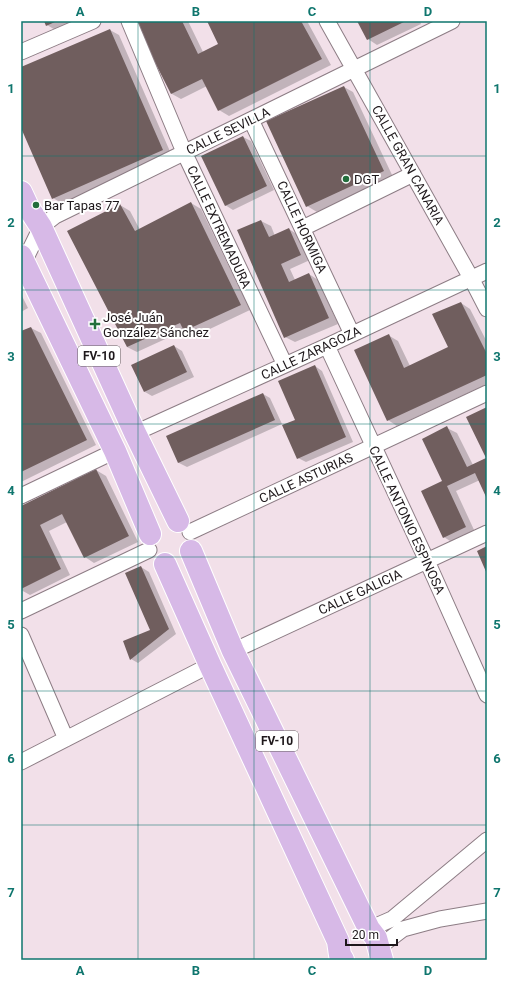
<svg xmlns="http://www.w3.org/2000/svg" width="508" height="981" font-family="Roboto,sans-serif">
  <rect width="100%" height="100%" fill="#f2e0e9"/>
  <!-- shadow -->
  <path fill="#0003" d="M45 21H78L57 31 47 25Z
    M142 21H188L203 52 220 44 208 21H307L331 65 229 116 219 110 207 86 181 99 172 94Z
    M359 21H420L421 24 377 45 368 39Z
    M110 30 119 35 172 156 63 204 53 198 21 125V68Z
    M344 87 353 92 393 177 317 212 307 206Z
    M243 137 251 141 274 190 233 210 225 205Z
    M191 203 201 209 250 310 195 336 185 330 137 352 127 347 120 205 130 211 140 230Z
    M261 221 271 226 275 236 289 229 298 235 310 260 290 269 295 280 309 274 318 280 338 324 295 342 285 337Z
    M21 294 28 308 21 312Z
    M461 303 470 309 487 342V384L397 426 388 420V335L398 341 410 366 449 348Z
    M31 328 41 333 96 445 21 482V333Z
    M174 346 182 351 194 377 152 396 145 392Z
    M315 366 322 371 353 442 306 462 298 458 296 420Z
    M263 394 270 398 282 424 187 467 179 463 167 437Z
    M447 428 457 433 473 465 487 458V496L480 480 456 491 475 532 453 543 444 537 443 481Z
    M96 470 106 476 138 542 94 563 85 557 67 522 49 531 70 575 30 595 21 590V507Z
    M141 567 149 572 176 634 138 663 131 659 151 630Z"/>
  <!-- building -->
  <path fill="#705e5e" d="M44 21H57L46 26Z
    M140 21H182L198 54 218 44 207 21H301L322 59 218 111 202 79 171 94 135 23Z
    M357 21H406L367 40Z
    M110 29 163 150 52 199 21 128V67Z
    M344 86 384 171 306 207 266 121Z
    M243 136 267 186 225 206 201 156Z
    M191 202 241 305 184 331 180 323 127 347 67 231 120 204 135 231Z
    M261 220 269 237 289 228 301 255 281 264 289 282 309 273 329 318 284 338 237 230Z
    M461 302 487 354V375L387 421 354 350 389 334 404 368 448 347 432 314Z
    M31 327 87 440 21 472V331Z
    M174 345 187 372 144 392 131 365Z
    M315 365 346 437 297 459 282 425 295 420 278 381Z
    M263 393 275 420 178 463 166 436Z
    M487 407V499L475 473 447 486 466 527 443 538 421 491 442 481 422 439 447 426 467 467 486 458 466 417Z
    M96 469 129 536 84 558 62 514 40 525 61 569 21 589V506Z
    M487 546V574L477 551Z
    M141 566 169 629 130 660 123 641 150 630 125 573Z"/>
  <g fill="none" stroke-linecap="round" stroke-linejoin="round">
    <!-- street casing -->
    <g stroke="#8d7d85" stroke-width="17">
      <path id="street" d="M129 21 184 152 285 365
        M327 21 471 278 487 309
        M21 52 93 21
        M251 120 352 334
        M303 228 413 174
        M24 262 41 227 55 216 452 21
        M327 346 427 561 487 695
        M135 433 327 346 487 271
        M21 496 115 451
        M190 532 487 393
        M21 611 149 550
        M21 635 66 739
        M233 651 487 533
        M21 762 210 665
        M369 929 392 919 487 840
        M378 948 403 929 440 919 487 911"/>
    </g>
    <!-- primary casing -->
    <g stroke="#fff" stroke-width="24">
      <path id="primary" d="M21 192 28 207 41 227 135 433 178 521
        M21 256 115 451 150 534
        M191 551 233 651 369 929 376 938 382 960
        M165 564 210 665 338 941 340 955 343 960"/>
    </g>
    <!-- street -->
    <use href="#street" stroke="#fff" stroke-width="15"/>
    <!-- primary -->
    <use href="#primary" stroke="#d7b9e7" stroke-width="22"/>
  </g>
  <!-- grid -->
  <path fill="none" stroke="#0f766e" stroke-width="1" stroke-opacity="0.55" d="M138 21V960M254 21V960M370 21V960M21 156H487M21 290H487M21 424H487M21 557H487M21 691H487M21 825H487"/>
  <!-- markers -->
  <g fill="#236e3c" stroke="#fff" stroke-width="1.5">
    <circle cx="346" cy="179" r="4"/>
    <circle cx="36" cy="205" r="4"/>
    <path d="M93 318h4v4h4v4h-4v4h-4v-4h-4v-4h4z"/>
  </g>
  <g text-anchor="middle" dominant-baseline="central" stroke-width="4" stroke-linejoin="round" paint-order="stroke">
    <!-- shield labels -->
    <g fill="#fff" stroke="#625d5f" stroke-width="1">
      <rect x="78" y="346" width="42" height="20" rx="3"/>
      <rect x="256" y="731" width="42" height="20" rx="3"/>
    </g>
    <g font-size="12" font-weight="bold" fill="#1e181b">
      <text x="99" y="356">FV-10</text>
      <text x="277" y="741">FV-10</text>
    </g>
    <!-- street labels -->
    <g font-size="13" fill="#1e181b" stroke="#fff">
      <text transform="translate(228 131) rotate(-26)">CALLE SEVILLA</text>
      <text transform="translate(408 165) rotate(61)">CALLE GRAN CANARIA</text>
      <text transform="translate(219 227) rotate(65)">CALLE EXTREMADURA</text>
      <text transform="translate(302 227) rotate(65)">CALLE HORMIGA</text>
      <text transform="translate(311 353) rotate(-25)">CALLE ZARAGOZA</text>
      <text transform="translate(306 478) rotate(-25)">CALLE ASTURIAS</text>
      <text transform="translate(407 520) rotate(65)">CALLE ANTONIO ESPINOSA</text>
      <text transform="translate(360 592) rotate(-25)">CALLE GALICIA</text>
    </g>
    <!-- poi labels -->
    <g font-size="13" fill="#1e181b" stroke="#fff" text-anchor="start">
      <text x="354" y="179">DGT</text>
      <text x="44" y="205">Bar Tapas 77</text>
      <text x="103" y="317">José Juán<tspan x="103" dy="15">González Sánchez</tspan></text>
    </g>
  </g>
  <!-- border -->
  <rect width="508" height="981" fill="none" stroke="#ffffff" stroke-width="44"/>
  <!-- scale -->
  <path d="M346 939v6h51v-6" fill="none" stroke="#1e181b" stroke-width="2"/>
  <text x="352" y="939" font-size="12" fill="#1e181b" stroke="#ffffff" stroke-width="3" paint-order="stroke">20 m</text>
  <rect x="22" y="22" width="464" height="937" fill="none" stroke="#0f766e" stroke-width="1.5"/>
  <g font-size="13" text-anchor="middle" font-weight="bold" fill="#0f766e">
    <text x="80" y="16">A</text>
    <text x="196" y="16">B</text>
    <text x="312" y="16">C</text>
    <text x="428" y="16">D</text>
    <text x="11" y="93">1</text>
    <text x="497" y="93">1</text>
    <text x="11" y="227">2</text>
    <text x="497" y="227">2</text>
    <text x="11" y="361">3</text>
    <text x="497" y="361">3</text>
    <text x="11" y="495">4</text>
    <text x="497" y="495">4</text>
    <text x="11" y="629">5</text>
    <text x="497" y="629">5</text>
    <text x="11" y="763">6</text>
    <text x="497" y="763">6</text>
    <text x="11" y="897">7</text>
    <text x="497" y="897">7</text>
    <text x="80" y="975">A</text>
    <text x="196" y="975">B</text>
    <text x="312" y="975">C</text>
    <text x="428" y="975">D</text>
  </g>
</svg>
